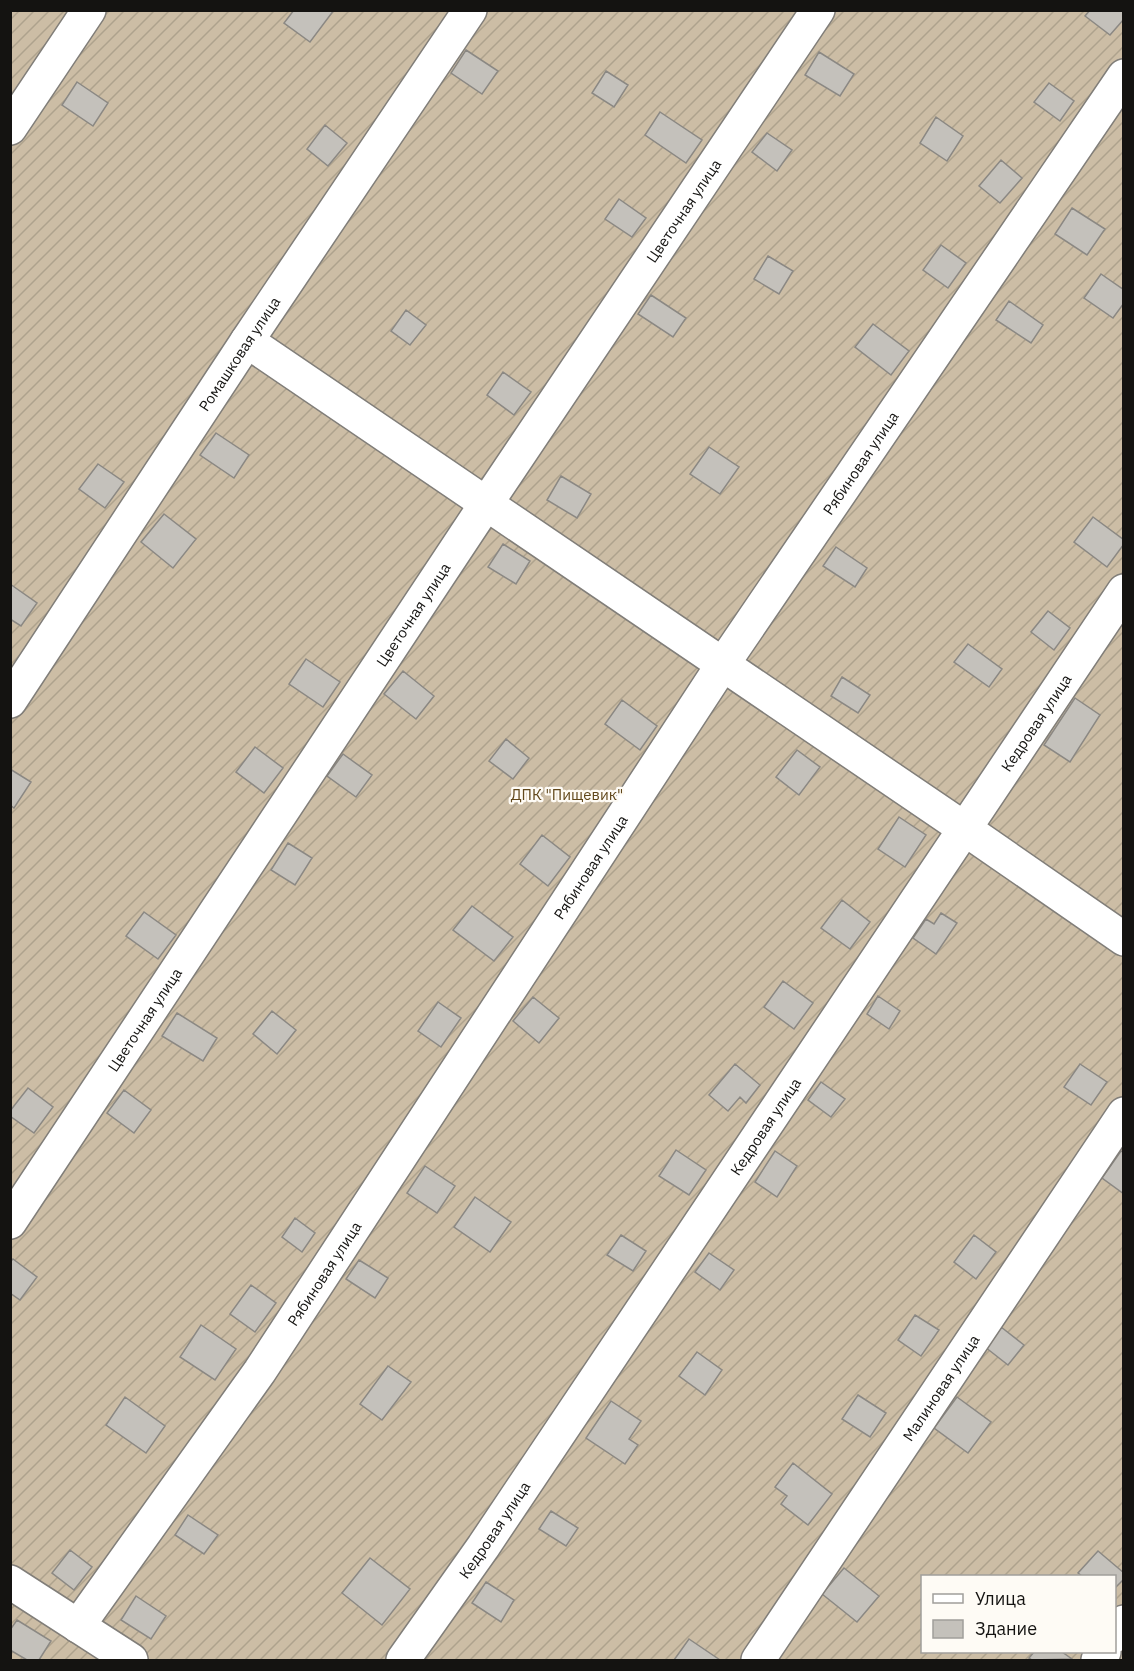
<svg xmlns="http://www.w3.org/2000/svg" width="1134" height="1671" font-family="'IBM Plex Sans',sans-serif">
  <defs>
    <pattern id="garden-furrows" width="10" height="10" patternUnits="userSpaceOnUse" patternTransform="scale(1.5)"><rect width="10" height="10" fill="#ccbda5"/><path d="M-1 1l2-2M0 10L10 0M9 11l2-2" fill="none" stroke="#aea28d"/></pattern>
  </defs>
  <rect width="100%" height="100%" fill="#f1ede8"/>
  <!-- garden -->
  <path fill="url(#garden-furrows)" fill-rule="evenodd" d="M11 11H1123V1660H11ZM922 1576H1114V1652H922Z"/>
  <!-- building -->
  <path fill="#c4c1bb" stroke="#8b8883" stroke-width="1.5" d="M294 10H334L310 42 284 23Z
    M1090 10H1121L1124 13V19L1110 35 1085 16Z
    M466 50 498 71 482 94 451 73Z
    M819 52 854 74 840 96 805 75Z
    M606 71 628 85 614 107 592 93Z
    M77 82 108 103 93 126 62 105Z
    M1049 83 1074 101 1060 121 1034 102Z
    M660 112 702 140 686 163 645 135Z
    M936 117 963 136 947 161 920 143Z
    M325 125 347 143 328 166 307 149Z
    M767 133 792 150 777 171 752 152Z
    M1001 160 1022 178 1000 203 979 186Z
    M619 199 646 218 632 237 605 219Z
    M1072 208 1105 229 1087 255 1055 234Z
    M941 245 966 263 948 288 923 270Z
    M768 256 793 271 779 294 754 279Z
    M1101 274 1124 290V303L1113 318 1084 298Z
    M651 295 686 318 673 337 638 314Z
    M1009 301 1043 325 1031 343 996 320Z
    M406 310 426 325 410 345 391 331Z
    M873 324 909 351 891 375 855 347Z
    M503 372 531 392 514 415 487 395Z
    M216 433 249 455 234 478 200 455Z
    M709 447 739 467 720 494 690 474Z
    M98 464 124 482 105 508 79 489Z
    M561 476 591 494 577 518 547 500Z
    M164 514 196 539 173 568 141 542Z
    M1093 517 1124 540V544L1107 567 1074 542Z
    M503 544 530 561 516 584 488 567Z
    M836 547 867 568 855 587 823 566Z
    M10 584 37 603 21 626 10 619Z
    M1048 611 1070 628 1054 650 1031 632Z
    M968 644 1002 669 989 687 954 662Z
    M306 659 340 682 323 707 289 684Z
    M403 671 434 696 416 719 384 694Z
    M842 677 870 695 858 713 831 696Z
    M1075 698 1100 715 1070 762 1044 745Z
    M622 700 657 726 640 750 605 724Z
    M506 739 529 758 513 779 489 761Z
    M255 747 283 768 264 793 236 772Z
    M797 750 820 767 799 795 776 777Z
    M343 754 372 775 356 797 327 776Z
    M10 769 31 782 14 808 10 805Z
    M899 817 926 835 905 867 878 849Z
    M542 835 570 857 548 886 520 864Z
    M288 843 312 858 295 885 271 870Z
    M842 900 870 922 850 949 821 928Z
    M472 906 513 937 494 961 453 930Z
    M144 912 176 935 158 959 126 936Z
    M941 913 957 923 936 954 913 938 926 919 934 924Z
    M783 981 813 1003 794 1029 764 1007Z
    M878 996 900 1011 889 1029 867 1014Z
    M533 997 559 1018 539 1043 513 1021Z
    M438 1002 461 1018 441 1047 418 1031Z
    M272 1011 296 1030 277 1054 253 1034Z
    M177 1013 217 1038 203 1061 162 1036Z
    M735 1064 760 1085 746 1103 740 1097 728 1111 709 1095Z
    M1080 1064 1107 1082 1091 1105 1064 1087Z
    M821 1082 845 1099 831 1117 808 1100Z
    M28 1088 53 1107 34 1133 10 1116V1111Z
    M124 1090 151 1110 134 1133 107 1113Z
    M676 1150 706 1170 689 1195 659 1176Z
    M775 1151 797 1166 777 1197 755 1182Z
    M1121 1151 1124 1153V1194L1102 1178Z
    M425 1166 455 1186 437 1213 407 1193Z
    M475 1197 511 1222 490 1252 454 1227Z
    M295 1218 315 1233 302 1252 282 1237Z
    M621 1235 646 1251 633 1271 607 1255Z
    M974 1235 996 1252 976 1279 954 1262Z
    M709 1253 734 1270 720 1290 695 1272Z
    M13 1259 37 1277 20 1300 10 1293V1262Z
    M359 1260 388 1278 375 1298 346 1279Z
    M251 1285 276 1303 255 1332 230 1314Z
    M915 1315 939 1330 921 1356 898 1340Z
    M201 1325 236 1349 215 1380 180 1357Z
    M1001 1327 1024 1345 1008 1365 985 1347Z
    M697 1352 722 1370 705 1395 679 1376Z
    M388 1366 411 1382 382 1420 360 1404Z
    M858 1395 886 1413 870 1437 842 1419Z
    M125 1397 165 1426 146 1453 106 1425Z
    M957 1397 991 1422 968 1453 934 1428Z
    M611 1401 641 1421 629 1439 638 1445 625 1464 586 1438Z
    M793 1463 832 1494 808 1525 781 1504 787 1496 775 1487Z
    M551 1511 578 1528 566 1546 539 1529Z
    M188 1515 218 1535 204 1554 175 1535Z
    M70 1550 92 1567 74 1590 52 1573Z
    M1098 1551 1124 1573V1579L1114 1589V1576H1082L1078 1573Z
    M370 1558 410 1589 382 1625 342 1593Z
    M844 1568 879 1596 857 1622 822 1594Z
    M486 1582 514 1600 501 1622 472 1603Z
    M136 1596 166 1616 151 1639 121 1620Z
    M17 1620 51 1641 39 1660H27L10 1650V1630Z
    M689 1639 720 1660H674Z
    M1034 1652H1062L1072 1659 1032 1660 1029 1658Z"/>
  <g fill="none" stroke-linecap="round" stroke-linejoin="round">
    <!-- minor casing -->
    <g stroke="#817e79" stroke-width="36">
      <g id="minor">
        <path d="M10 128 89 10"/>
        <path d="M247 341 965 829 1124 939"/>
        <path id="s1" d="M10 701 247 341 470 10"/>
        <path id="s2" d="M10 1222 486 504 818 10"/>
        <path d="M10 1582 131 1660"/>
        <path id="s3" d="M78 1626 260 1371 723 664 1124 76"/>
        <path d="M1114 1636 1124 1622"/>
        <path id="s4" d="M403 1660 483 1547 1124 591"/>
        <path id="s5" d="M758 1660 1124 1114"/>
        <path d="M1098 1660 1104 1652"/>
      </g>
    </g>
    <!-- minor -->
    <use href="#minor" stroke="#fff" stroke-width="33"/>
  </g>
  <g text-anchor="middle" dominant-baseline="central" stroke-width="4.5" stroke-linejoin="round" paint-order="stroke">
    <!-- street labels -->
    <g font-size="15" fill="#141311" stroke="#fefbf5">
      <text stroke="none"><textPath href="#s2" startOffset="1215">Цветочная улица</textPath></text>
      <text stroke="none"><textPath href="#s1" startOffset="416">Ромашковая улица</textPath></text>
      <text stroke="none"><textPath href="#s3" startOffset="1402">Рябиновая улица</textPath></text>
      <text stroke="none"><textPath href="#s2" startOffset="729">Цветочная улица</textPath></text>
      <text stroke="none"><textPath href="#s4" startOffset="1131">Кедровая улица</textPath></text>
      <text stroke="none"><textPath href="#s3" startOffset="916">Рябиновая улица</textPath></text>
      <text stroke="none"><textPath href="#s2" startOffset="243">Цветочная улица</textPath></text>
      <text stroke="none"><textPath href="#s4" startOffset="645">Кедровая улица</textPath></text>
      <text stroke="none"><textPath href="#s3" startOffset="430">Рябиновая улица</textPath></text>
      <text stroke="none"><textPath href="#s5" startOffset="328">Малиновая улица</textPath></text>
      <text stroke="none"><textPath href="#s4" startOffset="159">Кедровая улица</textPath></text>
    </g>
    <!-- park labels -->
    <g font-size="15" fill="#61471a" stroke="#fefbf5">
      <text x="567" y="794">ДПК "Пищевик"</text>
    </g>
  </g>
  <!-- border -->
  <rect width="1134" height="1671" fill="none" stroke="#141311" stroke-width="24"/>
  <!-- legend -->
  <rect x="921" y="1575" width="195" height="78" fill="#fefbf5" stroke="#a09e9a" stroke-width="1.5"/>
  <rect x="933" y="1594" width="30" height="9" fill="#ffffff" stroke="#a09e9a" stroke-width="1.5"/>
  <text x="975" y="1605" font-size="18" fill="#141311">Улица</text>
  <rect x="933" y="1620" width="30" height="18" fill="#c4c1bb" stroke="#a09e9a" stroke-width="1.5"/>
  <text x="975" y="1635" font-size="18" fill="#141311">Здание</text>
</svg>
